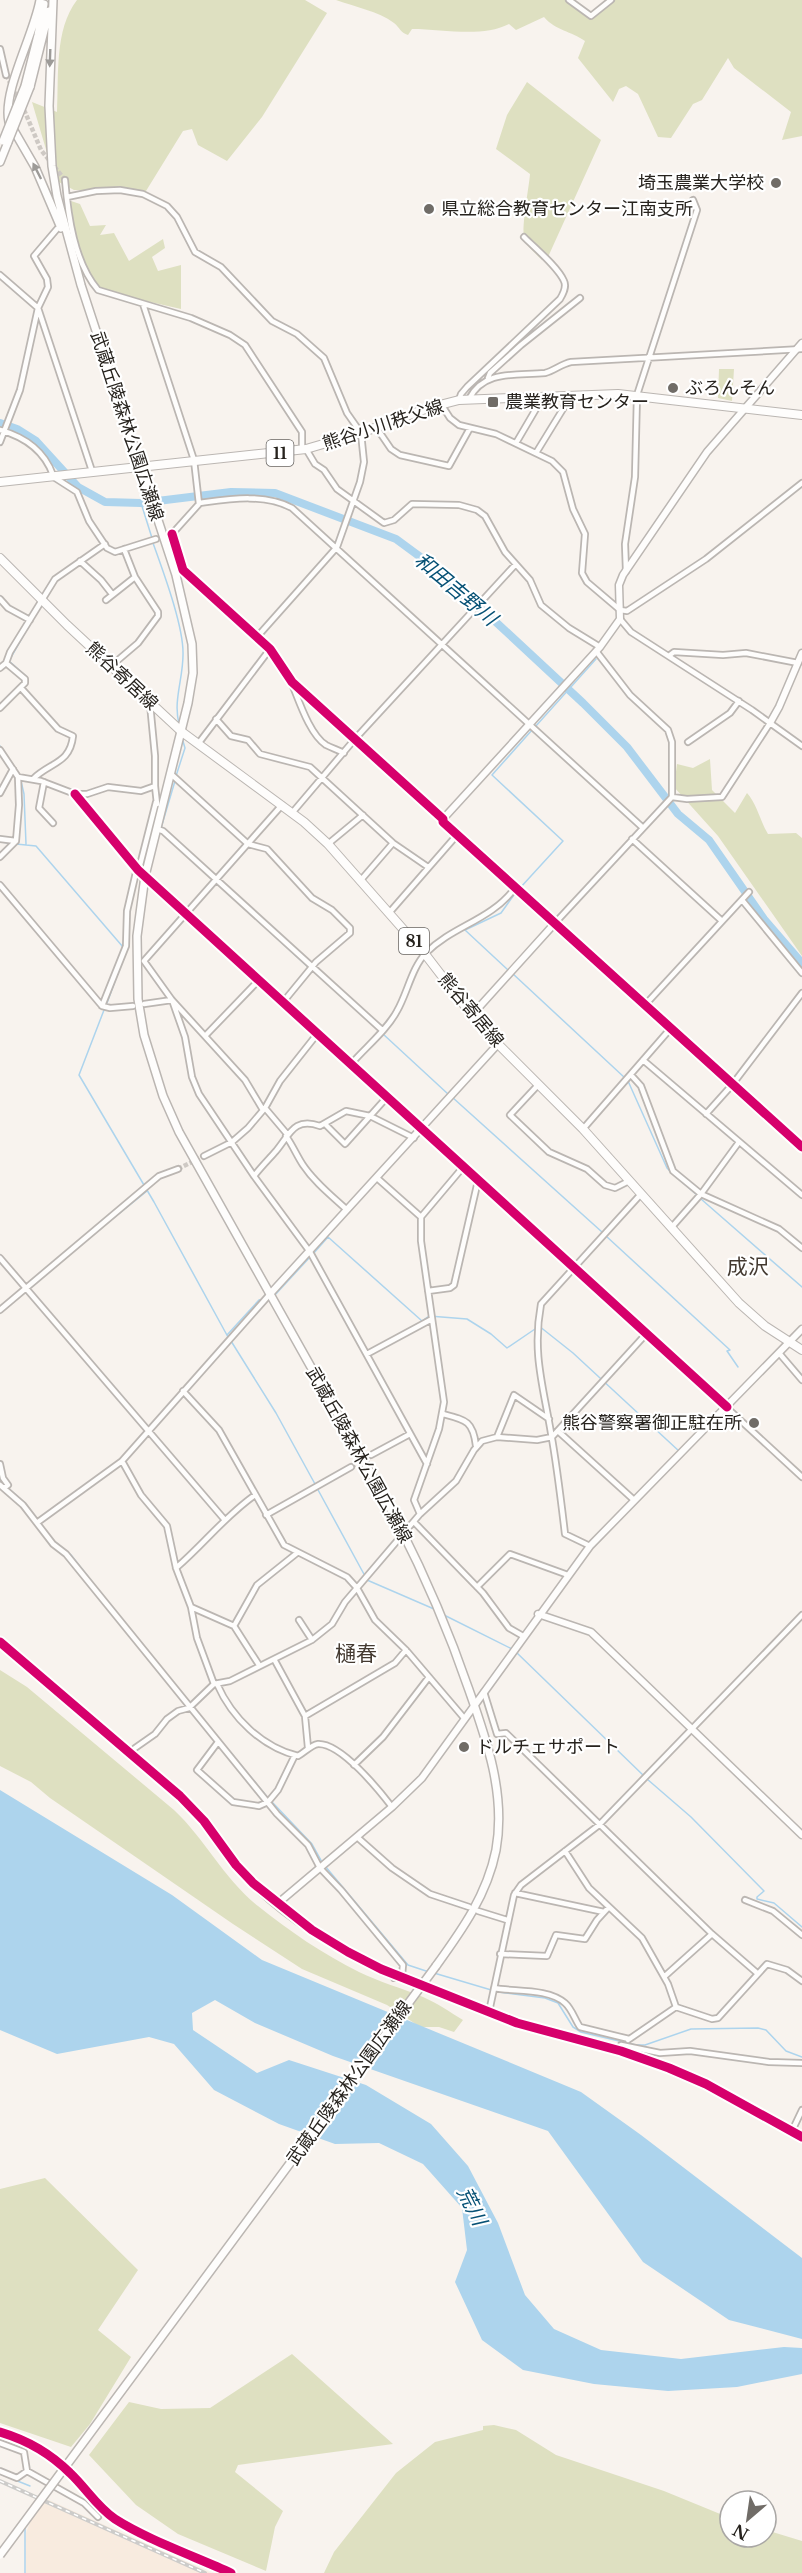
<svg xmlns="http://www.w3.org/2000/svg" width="802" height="2573" font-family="'Libre Baskerville','Noto Sans JP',serif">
  <rect width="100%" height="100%" fill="#f8f3ee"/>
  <!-- built -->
  <path fill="#f8ebdf" d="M40 2496 211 2573H26V2533Z"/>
  <!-- green -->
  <path fill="#dee0c1" d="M77 0H305L327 13 262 117 227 161 198 145 192 129 183 131 146 191 74 190 55 180 32 102 57 112C59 76 54 30 77 0Z
    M336 0H565L593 19 614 0H802V136L782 140 791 112 734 68 728 58 702 100 693 104 671 138 658 137 638 94 626 86 619 89 613 102 578 58 585 41C571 31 556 31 544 17L516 30 509 24C482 38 443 29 412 29L408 35C401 33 400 28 394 23 378 11 355 7 336 0Z
    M527 82 601 140 548 257 542 260C537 255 529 248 525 242 520 232 529 188 530 174L496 149 507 115Z
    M71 201 80 204 90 226 106 225 100 235 114 233 129 261 163 239 165 248 152 257 158 271 181 265V309L98 290 76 246Z
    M719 369H734L732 401 718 398Z
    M710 759 712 790 735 813 747 793C757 804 760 821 768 834L796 833 802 838V956L718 836 674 787 677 764 693 768Z
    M0 1670 27 1687 174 1810C205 1839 224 1879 258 1906 289 1931 323 1954 359 1972 379 1982 402 1988 423 1997 437 2003 450 2012 463 2020L454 2032 439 2027H420L387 2005 302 1969 233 1924 50 1798 31 1782 0 1766Z
    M45 2178 138 2270 98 2330 131 2357 90 2424 71 2447 0 2423V2189Z
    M292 2354 393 2444 238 2465 235 2472 283 2511 275 2527 266 2571 178 2534 136 2505 89 2455 129 2402 161 2409 210 2408Z
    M494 2425 516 2430 556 2455 664 2491 730 2518V2537H766V2530L802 2541V2573H324L334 2552 396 2473 435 2442 483 2430V2426Z"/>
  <!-- water -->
  <path fill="#add4ed" d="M0 1790 172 1895 262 1960 581 2092 641 2135 802 2258V2339L729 2320 643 2262 548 2131 333 2056 255 2023 215 2000 192 2013 193 2030 257 2073 289 2060 366 2085 431 2124 468 2166 498 2223 525 2295 554 2329 601 2350 681 2359 784 2347 802 2348V2374L737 2387 668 2391 594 2384 523 2370 482 2340 455 2282 467 2250 462 2208 423 2164 379 2143 335 2144 279 2124 214 2090 174 2044 149 2037 57 2054 0 2030Z"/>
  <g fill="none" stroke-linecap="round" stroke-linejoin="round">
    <!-- stream -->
    <path stroke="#add4ed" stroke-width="1.5" d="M141 503 152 538
      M153 543C163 571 184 627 183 655 183 679 173 701 179 724
      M25 687 28 681 27 677 9 661 30 624
      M535 727 596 659
      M0 746 19 774
      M176 776 185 748 182 738
      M21 781 24 794 26 844
      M161 828 175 781
      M0 842 11 843
      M16 844 36 846 123 947
      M199 867 213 880
      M217 883 308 967
      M520 888 563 841 492 775 532 730
      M312 970 380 1031
      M508 970 465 930 501 913 516 892
      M512 973 625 1078
      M107 1003 126 951
      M104 1010 79 1075 154 1202 228 1337
      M383 1034 448 1094
      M628 1081 667 1168 670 1171
      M452 1097 602 1232
      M674 1175 697 1195
      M701 1199 802 1287
      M95 1233 147 1191
      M606 1236 730 1350 727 1351 738 1367
      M313 1254 328 1237 422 1321 429 1316 467 1319 491 1334 507 1348 535 1329
      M274 1296 310 1257
      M0 1313 50 1271
      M539 1326 573 1353 680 1452
      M227 1335 259 1300 264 1299
      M231 1341 276 1413 315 1484
      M0 1478 4 1485
      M8 1488 25 1503 37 1519
      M317 1488 365 1576
      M53 1540 71 1555 122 1620
      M367 1580 434 1609
      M444 1615 512 1649
      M516 1652 644 1776
      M163 1670 190 1703
      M193 1707 268 1798
      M647 1779 691 1817 764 1891 757 1897V1899L774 1903 802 1927
      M272 1802 312 1844 322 1862
      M325 1866 408 1965 429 1972
      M434 1973 498 1992 545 1998 558 2003 573 2027 581 2032 636 2045H645L691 2029 758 2028 766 2030 786 2051 802 2057
      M0 2474 30 2486
      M25 2573V2527"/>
    <!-- river -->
    <path stroke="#add4ed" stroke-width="8" d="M0 423 17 429 36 441 78 487 105 502 141 503 231 492 275 493 396 539 434 567 464 597 484 611 583 703 627 747 678 814 709 840 764 919 802 963"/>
    <!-- minor-tunnel -->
    <path stroke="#cec9c4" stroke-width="4.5" stroke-dasharray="4.5 2" stroke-linecap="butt" d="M6 75 25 112 41 150 65 180
      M178 1169 204 1156
      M351 1467 371 1455"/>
    <!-- minor casing -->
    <g stroke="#bbb6b2" stroke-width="8">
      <path id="minor" d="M569 0 591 16 611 0
        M0 49 6 75
        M65 180C68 215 74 262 98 290L191 318 230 335 245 345 302 432V450
        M67 197 96 191 120 190 143 194 167 206 177 217 195 252 221 267 272 321 297 334 324 358 347 413 361 433 364 462 360 482 337 547 257 637
        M0 275 38 308 92 471
        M143 304 194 460 199 504 172 534 183 570 270 649 292 682 443 819
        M488 378 490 373 521 345 580 298
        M469 399C484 369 517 376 545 373 554 371 561 364 571 362L802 349
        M459 400 461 394 467 387 560 299C563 294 567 287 564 281 558 267 535 248 524 237
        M441 404 450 418 459 425 496 434 552 461 563 472 573 509 585 534 582 573 587 582 620 610 627 611 706 559 802 483
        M376 427 391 449 400 455 449 466 470 428
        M0 430C25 437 44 450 53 475
        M0 442 20 390 38 308 48 287 47 279 34 256 57 229
        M516 443 543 397
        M306 449 315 464 324 470 337 489 384 523 394 520 412 504 459 505 477 510 485 516 505 552 530 580 541 605 569 628 600 647
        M536 453 563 409 569 395
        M52 476 77 492 89 521 107 548 115 552 156 539
        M199 503C229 499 264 493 292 508L642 827
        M80 561 101 580 112 594
        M626 571 625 544 635 477 637 395 697 210 693 200
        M0 599 8 608 30 620
        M106 600 135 577
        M620 619 631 632 752 710 802 746
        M596 651 630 695 668 730 672 742V797
        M670 655 674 652 723 655 746 653 798 663
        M111 666 138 643 158 616V612L135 577 124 549
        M0 668 6 663 10 652 55 579 105 544
        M292 684C299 701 310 735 326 745 332 748 338 750 344 753
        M21 688 58 729 73 736C70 764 50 762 33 779
        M0 708 25 683V679L6 663
        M216 719 231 736 248 740 260 754 310 767 393 843 428 867
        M688 742 730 713 739 701
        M198 744 270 649
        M0 750 18 777 19 805 16 841 0 857
        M171 774 248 844 267 849 312 898 332 910 350 928V933L316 962 284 1001
        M18 777 41 781 75 794H87L108 787 141 791 155 786V756L150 704
        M44 782 39 808 53 823
        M155 786 157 804
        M0 793 13 769
        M75 794 138 870 727 1407
        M672 797 555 923 802 1147
        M672 797 687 799 722 797 770 723
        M292 813 354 740 515 565
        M157 829 163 831 382 1030
        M0 839 16 841
        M632 839 722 921
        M328 844 363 815
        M139 869 156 802
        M361 880 393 843
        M0 885 102 1006 110 1008 133 1006
        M742 900 802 973
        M389 913 457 835
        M172 1000 185 1037 192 1077 199 1094 254 1176 310 1252 427 1464
        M144 1004 172 1000
        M645 1005 749 892
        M102 1006 126 946 127 911 137 868
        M206 1035 259 980
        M643 1060 802 1195
        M352 1063C366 1047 387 1030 397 1011 407 994 412 967 426 953 454 925 490 921 515 888
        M631 1075 641 1086 673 1171 701 1194 779 1229 802 1248
        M538 1085 510 1115 549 1152 587 1169 605 1185 615 1188 629 1181
        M265 1108 287 1134
        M263 1110 245 1080 172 1000 144 961 282 805
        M706 1114 732 1085 802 993
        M325 1124 345 1144 388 1096
        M583 1129 671 1028
        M286 1136C293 1146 297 1156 303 1165 315 1183 332 1196 347 1210
        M204 1156 232 1142 248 1128 265 1108 280 1081 318 1033
        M254 1176C261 1167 269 1159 276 1151 290 1134 294 1117 320 1126L346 1111 370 1116 414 1138
        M377 1178 421 1217
        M671 1228 701 1194 739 1142
        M0 1258 224 1519
        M428 1291 450 1288 454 1285 477 1185 481 1181
        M0 1310 159 1176 178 1169
        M779 1353 802 1380
        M367 1354 432 1319
        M183 1391 219 1430 284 1545 347 1577 357 1588 375 1620 406 1650 464 1718
        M726 1407 802 1477
        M443 1414C466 1420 473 1421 476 1446
        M559 1432 634 1500
        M497 1437 514 1395 549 1419
        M371 1455 410 1434
        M122 1461 141 1495 167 1526 176 1568 191 1607 197 1638 214 1684
        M0 1464 3 1478 8 1485 4 1488
        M0 1485 23 1505 53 1544 66 1554 277 1814 308 1845 320 1868 341 1890 403 1965 402 1976
        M420 1514 414 1500 439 1429 444 1402 421 1241V1217L464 1166
        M266 1515 351 1467
        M38 1522 122 1461 270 1294
        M414 1522 483 1593 509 1628 523 1636
        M590 1546 565 1534C561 1500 557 1466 551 1433 543 1385 532 1353 541 1304L641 1194
        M176 1568C204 1544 225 1516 255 1495
        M477 1587 510 1554 568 1575
        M191 1607 234 1626 259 1665
        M299 1620 312 1640
        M234 1626 257 1585 297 1553
        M274 1659 305 1716 308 1748
        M217 1684C232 1718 262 1747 298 1756 305 1752 311 1745 318 1744 341 1743 379 1790 392 1807
        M484 1692 497 1734 506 1733 712 1934 757 1973
        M305 1716 395 1663 406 1650
        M218 1742 197 1770 233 1802 259 1806 268 1802 278 1790 295 1755
        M135 1748 155 1734 167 1719 178 1711 189 1708 214 1684 230 1681 312 1640 332 1624 345 1602 420 1514 456 1481 474 1450 482 1441 497 1437 537 1440 552 1437 647 1333
        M354 1765 383 1737 429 1677
        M357 1837 392 1868 430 1894 469 1907
        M565 1851 589 1888 642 1938 668 1984 676 2007
        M515 1893 604 1912
        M745 1900 773 1911 802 1935
        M478 1911 507 1920
        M500 1954 547 1956 556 1935 585 1939 597 1920 608 1908
        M665 1976 712 1934
        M394 1978 402 1976 517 2023 621 2051 669 2068 706 2084 802 2137
        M494 1988C514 1992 548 1988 565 2003 572 2009 575 2020 580 2027L629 2039
        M676 2007 712 2019 718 2018 767 1964 787 1970 802 1981
        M489 2012 514 1895 521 1885 599 1825 802 1615
        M628 2040 676 2007
        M621 2045 660 2053 690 2051 769 2062 802 2063
        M792 2131 802 2110
        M0 2443 24 2452 27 2471
        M0 2471 17 2478 27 2471 84 2503 98 2517"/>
    </g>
    <!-- tertiary casing -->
    <g stroke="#bbb6b2" stroke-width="9">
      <path id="tertiary" d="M770 723 779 707 802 653
        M472 1015 555 923 443 822V819L600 647 620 619 619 585 623 575 707 452 802 343
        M270 1294 498 1044
        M538 1614 591 1632 802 1835
        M0 1642 189 1804C208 1824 222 1848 240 1870 279 1915 345 1956 402 1976
        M277 1904 392 1807 422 1778 590 1546 802 1329"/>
    </g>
    <!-- secondary casing -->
    <g stroke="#bbb6b2" stroke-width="10">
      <path id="secondary" d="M40 0C34 35 2 91 9 122L35 167 61 228
        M53 0 49 106 52 166 57 196 81 285 176 575 192 644 193 673 188 703 145 876 137 936 138 999 144 1035 163 1096 179 1132 389 1506C421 1566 447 1626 469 1690 487 1741 506 1795 496 1850 487 1895 462 1930 436 1966
        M25 86 38 35 44 4
        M30 87 49 11
        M0 162 8 142"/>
    </g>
    <!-- primary casing -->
    <g stroke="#bbb6b2" stroke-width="10">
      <path id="primary" d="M0 482 306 449 361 433 428 408 459 400 618 394 802 415
        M0 558 67 625 182 732 304 822 328 844 425 954 481 1027 583 1129 739 1303 765 1326 802 1350"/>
    </g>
    <!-- minor -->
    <use href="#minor" stroke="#fefdfc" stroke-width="4.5"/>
    <!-- tertiary -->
    <use href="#tertiary" stroke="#fefdfc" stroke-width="6"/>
    <!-- secondary -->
    <use href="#secondary" stroke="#fefdfc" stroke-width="7"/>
    <!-- primary -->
    <use href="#primary" stroke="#fefdfc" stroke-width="8"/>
    <!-- rail casing -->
    <g stroke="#cdccca" stroke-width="4">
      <path id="rail" d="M0 2481 205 2573"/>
    </g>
    <!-- rail -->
    <use href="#rail" stroke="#fff" stroke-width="1.5" stroke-dasharray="4.5" stroke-linecap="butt"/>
    <!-- secondary-bridge casing -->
    <g stroke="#bbb6b2" stroke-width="10" stroke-linecap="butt">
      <path id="secondary-bridge" d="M3 141 25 86
        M8 142 30 87
        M0 2555 436 1966"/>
    </g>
    <!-- secondary-bridge -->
    <use href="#secondary-bridge" stroke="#fefdfc" stroke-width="7"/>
    <!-- cycleway casing -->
    <g stroke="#fff" stroke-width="13">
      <path id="cycleway" d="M172 534 183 570 270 649 292 682 443 819V822L802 1147
        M75 794 138 870 727 1407
        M0 1642 180 1796 204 1821 236 1865 253 1883 312 1930 348 1952 381 1969 517 2023 621 2051 669 2068 706 2084 802 2137
        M0 2432C27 2440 50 2453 70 2473 86 2488 97 2507 115 2519 146 2539 196 2557 231 2573"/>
    </g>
    <!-- cycleway -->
    <use href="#cycleway" stroke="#d6006c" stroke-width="9"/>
  </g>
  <!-- one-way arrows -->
  <defs><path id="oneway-solid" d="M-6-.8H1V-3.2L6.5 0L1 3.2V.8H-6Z" transform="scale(1.5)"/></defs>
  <g fill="#9d9b98">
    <use href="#oneway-solid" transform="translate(50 58) rotate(92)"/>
    <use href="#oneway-solid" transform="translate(37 171) rotate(-117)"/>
  </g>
  <!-- markers -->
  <g fill="#706c67" stroke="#fff" stroke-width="2">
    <circle cx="776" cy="183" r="6"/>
    <circle cx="429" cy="209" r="6"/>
    <circle cx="673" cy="388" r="6"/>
    <rect x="487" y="396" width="12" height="12" rx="3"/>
    <circle cx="754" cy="1423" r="6"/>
    <circle cx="464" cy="1747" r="6"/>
  </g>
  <g text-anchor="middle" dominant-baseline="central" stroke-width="4.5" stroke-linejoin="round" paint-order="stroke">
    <!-- shield labels -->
    <g fill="#fff" stroke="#686562" stroke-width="1.5">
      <rect x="266.5" y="440" width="27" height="26" rx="4.5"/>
      <rect x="399" y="928" width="30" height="26" rx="4.5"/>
    </g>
    <g font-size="16" font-weight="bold" fill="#27231e">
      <text x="280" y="453">11</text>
      <text x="414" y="941">81</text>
    </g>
    <!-- poi labels -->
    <g font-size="18" fill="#27231e" stroke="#fff" text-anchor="start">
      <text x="764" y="183" text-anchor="end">埼玉農業大学校</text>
      <text x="441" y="209">県立総合教育センター江南支所</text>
      <text x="685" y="388">ぶろんそん</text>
      <text x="505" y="402">農業教育センター</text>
      <text x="742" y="1423" text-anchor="end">熊谷警察署御正駐在所</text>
      <text x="476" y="1747">ドルチェサポート</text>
    </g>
    <!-- street labels -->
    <g font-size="18" fill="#27231e" stroke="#fff">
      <text transform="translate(383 425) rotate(-18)">熊谷小川秩父線</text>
      <text transform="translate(127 426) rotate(72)">武蔵丘陵森林公園広瀬線</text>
      <text transform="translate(122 676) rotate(43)">熊谷寄居線</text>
      <text transform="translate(471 1010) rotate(50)">熊谷寄居線</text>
      <text transform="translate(359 1455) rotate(61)">武蔵丘陵森林公園広瀬線</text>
      <text transform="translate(349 2083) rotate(-54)">武蔵丘陵森林公園広瀬線</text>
    </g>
    <!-- water labels -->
    <g font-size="20" font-style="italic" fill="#065175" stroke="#fff">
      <text transform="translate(456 589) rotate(40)">和田吉野川</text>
      <text transform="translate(472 2206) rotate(63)">荒川</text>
    </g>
    <!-- quarter labels -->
    <g font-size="21" fill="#443a31" stroke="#fff">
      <text x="748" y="1267">成沢</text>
      <text x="356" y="1654">樋春</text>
    </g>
  </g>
  <!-- north arrow -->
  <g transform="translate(748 2519) rotate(209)"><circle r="28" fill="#ffffff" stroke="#a9a7a5" stroke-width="1.5"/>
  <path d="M0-4.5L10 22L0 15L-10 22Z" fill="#706c67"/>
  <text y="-9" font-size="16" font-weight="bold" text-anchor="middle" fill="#27231e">N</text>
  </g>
</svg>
